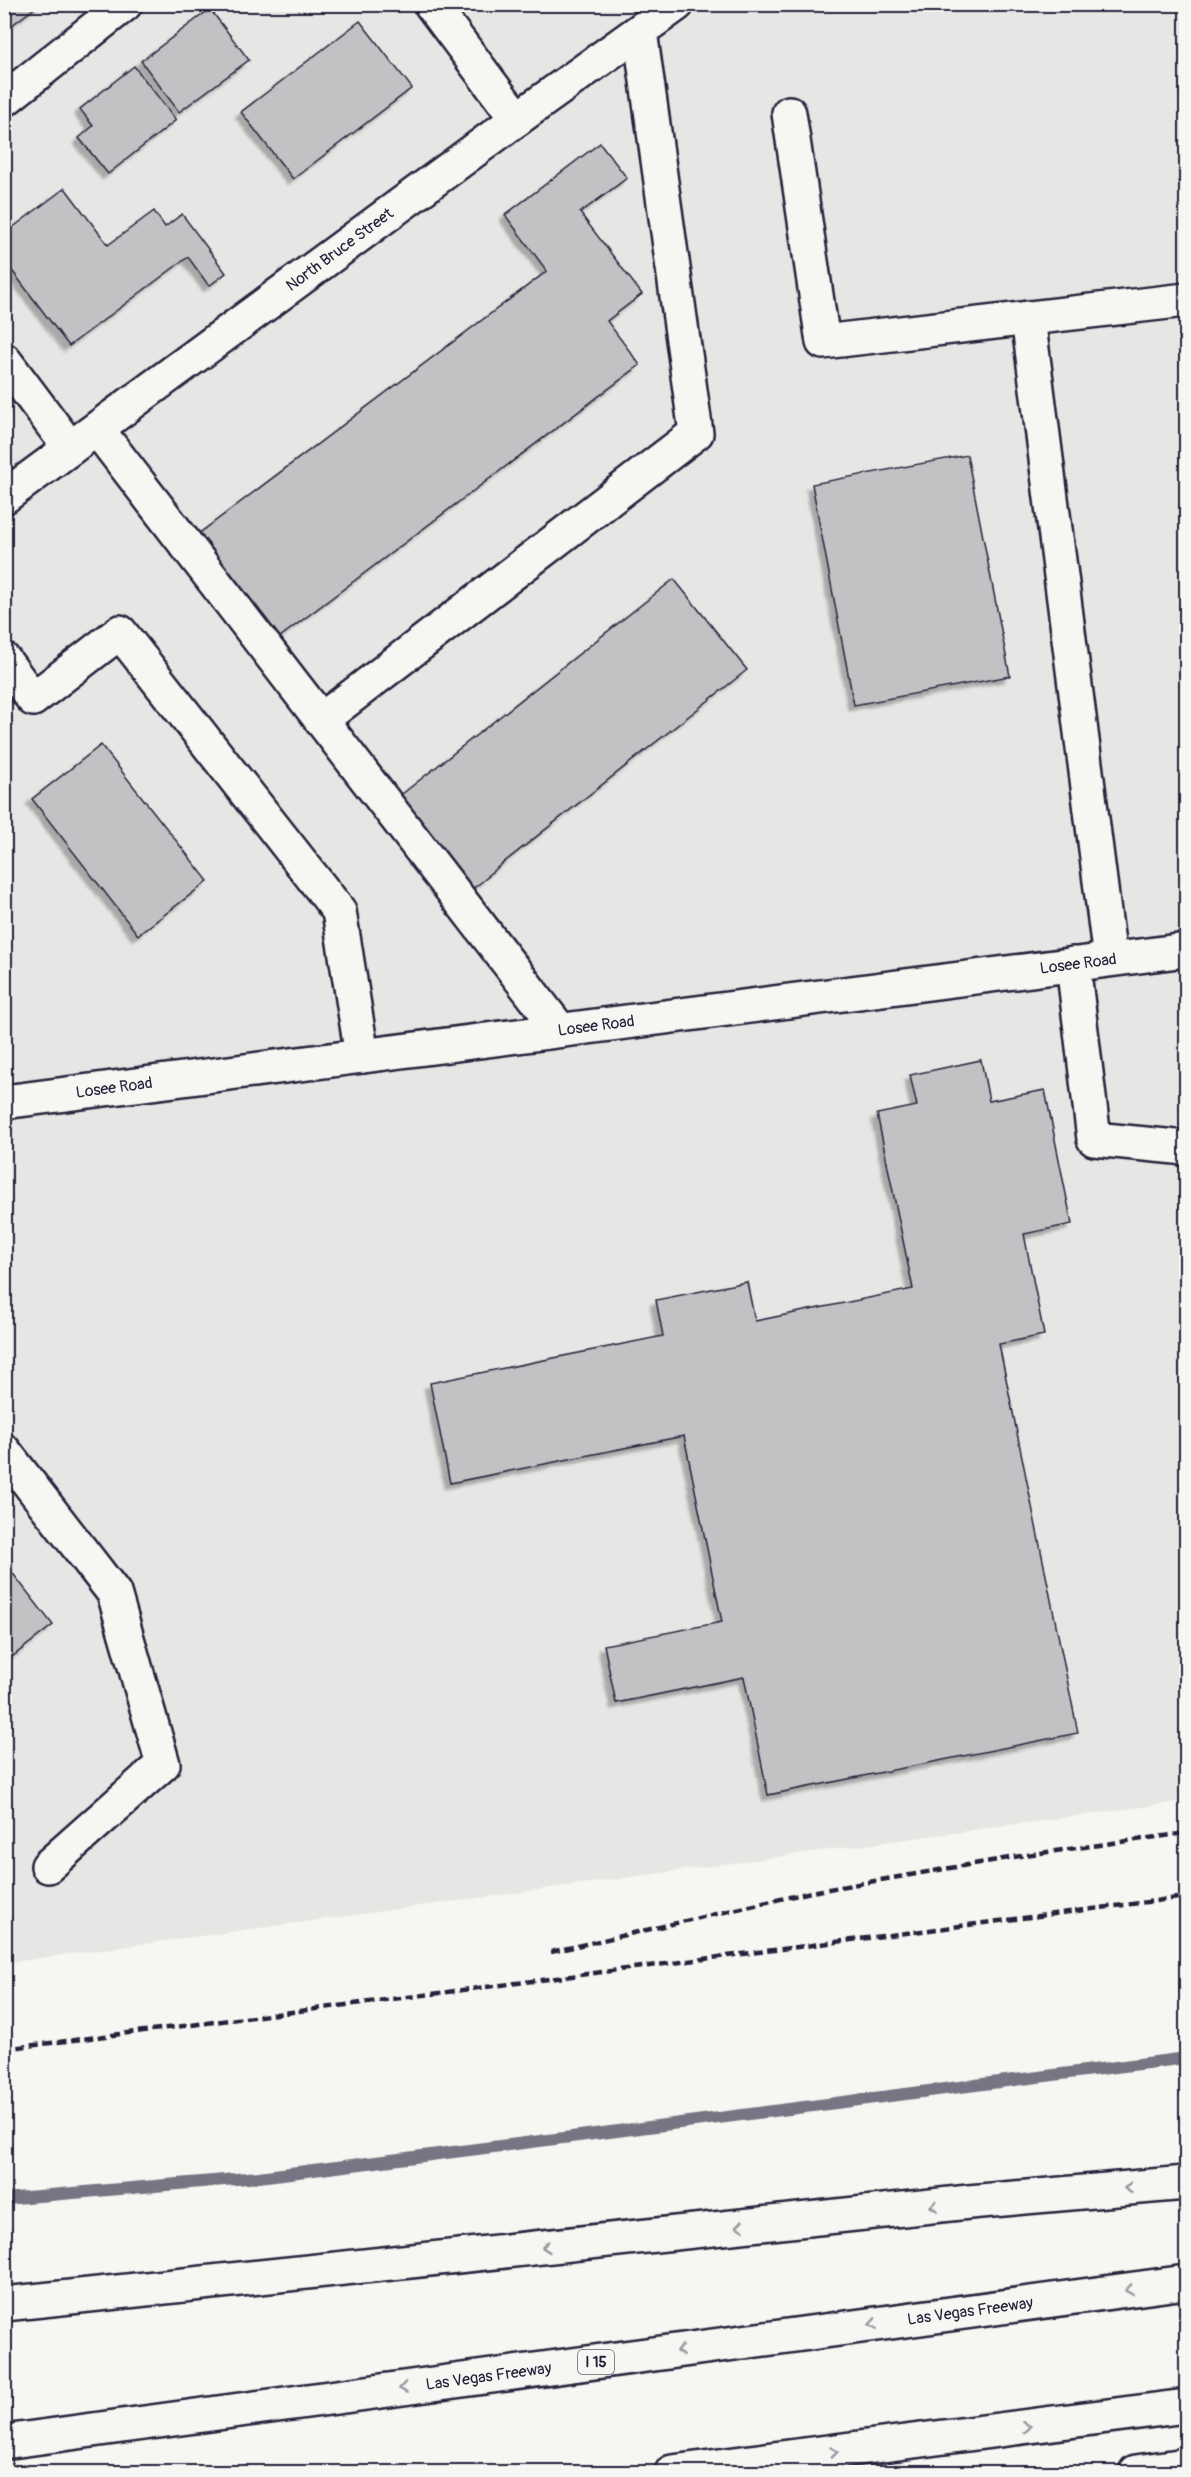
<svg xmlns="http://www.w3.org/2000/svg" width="1191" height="2477" font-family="Pangolin,sans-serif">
  <defs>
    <filter id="shadow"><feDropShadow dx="-5.5" dy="5.5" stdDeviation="1.5" flood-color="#0004"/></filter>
  </defs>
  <rect width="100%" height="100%" fill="#f6f6f2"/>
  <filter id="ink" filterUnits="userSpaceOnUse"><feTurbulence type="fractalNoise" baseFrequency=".0167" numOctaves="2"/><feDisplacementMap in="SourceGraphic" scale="12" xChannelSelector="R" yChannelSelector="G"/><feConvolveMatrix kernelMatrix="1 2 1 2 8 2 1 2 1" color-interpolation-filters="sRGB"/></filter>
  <g filter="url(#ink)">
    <!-- built -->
    <path fill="#e6e6e4" d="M5 5H1186V1801L5 1963Z"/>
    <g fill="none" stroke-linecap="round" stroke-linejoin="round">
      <!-- stream -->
      <path stroke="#757583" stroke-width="12" d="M4 2199 259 2177 1186 2058"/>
    </g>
    <!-- building -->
    <path fill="#c2c2c4" stroke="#22223b" stroke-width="1.5" filter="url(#shadow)" d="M4 4H40L4 31Z
      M210 9 249 60 179 112 141 61Z
      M360 21 412 88 293 179 241 112Z
      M134 66 176 120 108 174 79 138 93 126 80 109Z
      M600 143 627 178 580 213 642 294 607 321 640 365 276 640 197 535 547 271 505 215Z
      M65 188 108 245 154 211 165 227 182 214 226 273 209 286 188 257 69 346 4 260V234Z
      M967 455 1010 676 854 705 812 484Z
      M674 579 747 670 488 875 489 876 470 891 397 798Z
      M101 745 208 881 138 935 32 799Z
      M981 1060 989 1101 1045 1090 1072 1224 1024 1234 1044 1335 999 1344 1078 1733 768 1795 744 1677 616 1703 604 1645 722 1622 684 1436 450 1483 430 1383 663 1336 656 1300 747 1282 755 1321 913 1289 877 1114 917 1106 910 1075Z
      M4 1562 53 1625 4 1663Z"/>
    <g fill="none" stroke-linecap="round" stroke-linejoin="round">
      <!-- minor casing -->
      <g stroke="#22223b" stroke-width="38">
        <g id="minor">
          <path d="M431 4 517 119"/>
          <path d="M4 100 125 4"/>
          <path d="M789 113 823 342 1186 300"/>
          <path d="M1028 318 1110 959"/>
          <path d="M4 360 70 448"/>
          <path d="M97 429 560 1030"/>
          <path id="s1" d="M4 497 517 119 677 4"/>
          <path d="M4 660 33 699 120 632 339 911 362 1056"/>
          <path d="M321 720 696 433 640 31"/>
          <path d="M1073 964 1094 1139 1186 1148"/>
          <path d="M4 1451 114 1593 163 1764 48 1866"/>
        </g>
      </g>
      <!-- major casing -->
      <g stroke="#22223b" stroke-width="38">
        <g id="major">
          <path id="s2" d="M4 1102 1186 950"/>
        </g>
      </g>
      <!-- highway casing -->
      <g stroke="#22223b" stroke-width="38">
        <g id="highway">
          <path d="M4 2304 969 2202 1186 2183"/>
          <path id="s3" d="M4 2442 1186 2282"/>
          <path d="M672 2472 1186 2406"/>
          <path d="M1136 2472 1186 2465"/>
        </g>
      </g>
      <!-- minor -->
      <use href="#minor" stroke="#f6f6f2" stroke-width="33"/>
      <!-- major -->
      <use href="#major" stroke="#f6f6f2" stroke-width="33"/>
      <!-- highway -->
      <use href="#highway" stroke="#f6f6f2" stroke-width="33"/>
      <!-- rail -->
      <path stroke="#22223b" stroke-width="4.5" stroke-dasharray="9 4.5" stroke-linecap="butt" d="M551 1952 811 1892 1026 1855 1186 1833
        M4 2049 1186 1897"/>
    </g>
    <!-- one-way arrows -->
    <defs><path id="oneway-chevron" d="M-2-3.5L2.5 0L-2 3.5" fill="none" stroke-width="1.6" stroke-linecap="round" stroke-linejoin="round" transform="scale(1.5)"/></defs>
    <g stroke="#9797a0">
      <use href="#oneway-chevron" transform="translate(1128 2188) rotate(175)"/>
      <use href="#oneway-chevron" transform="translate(934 2206) rotate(174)"/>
      <use href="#oneway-chevron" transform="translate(740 2226) rotate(174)"/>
      <use href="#oneway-chevron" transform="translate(546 2247) rotate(174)"/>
      <use href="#oneway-chevron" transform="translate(1129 2290) rotate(172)"/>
      <use href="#oneway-chevron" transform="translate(873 2324) rotate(172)"/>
      <use href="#oneway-chevron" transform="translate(680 2351) rotate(172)"/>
      <use href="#oneway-chevron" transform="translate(403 2388) rotate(172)"/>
      <use href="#oneway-chevron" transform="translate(1027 2427) rotate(-7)"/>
      <use href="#oneway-chevron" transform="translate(834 2452) rotate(-7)"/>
    </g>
  </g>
  <g text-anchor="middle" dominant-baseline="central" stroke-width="5" stroke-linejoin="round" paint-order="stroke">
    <!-- shield labels -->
    <rect fill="#f6f6f2" stroke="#626272" stroke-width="1.5" x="578" y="2350" width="36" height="24" rx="4.5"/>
    <g font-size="15" font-weight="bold" fill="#22223b">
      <text x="596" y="2362">I 15</text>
    </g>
    <!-- street labels -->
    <g font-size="16" fill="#22223b" stroke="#f6f6f2">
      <text stroke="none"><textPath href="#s1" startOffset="417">North Bruce Street</textPath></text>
      <text stroke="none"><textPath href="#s2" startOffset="1083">Losee Road</textPath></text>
      <text stroke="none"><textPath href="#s2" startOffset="597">Losee Road</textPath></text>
      <text stroke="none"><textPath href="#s2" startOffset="111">Losee Road</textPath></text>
      <text stroke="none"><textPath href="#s3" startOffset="975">Las Vegas Freeway</textPath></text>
      <text stroke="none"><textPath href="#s3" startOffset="489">Las Vegas Freeway</textPath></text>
    </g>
  </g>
  <!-- margin -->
  <rect width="1191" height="2477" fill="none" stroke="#f6f6f2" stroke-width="24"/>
  <rect x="12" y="12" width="1167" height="2453" fill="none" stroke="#22223b" stroke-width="2" filter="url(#ink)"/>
</svg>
